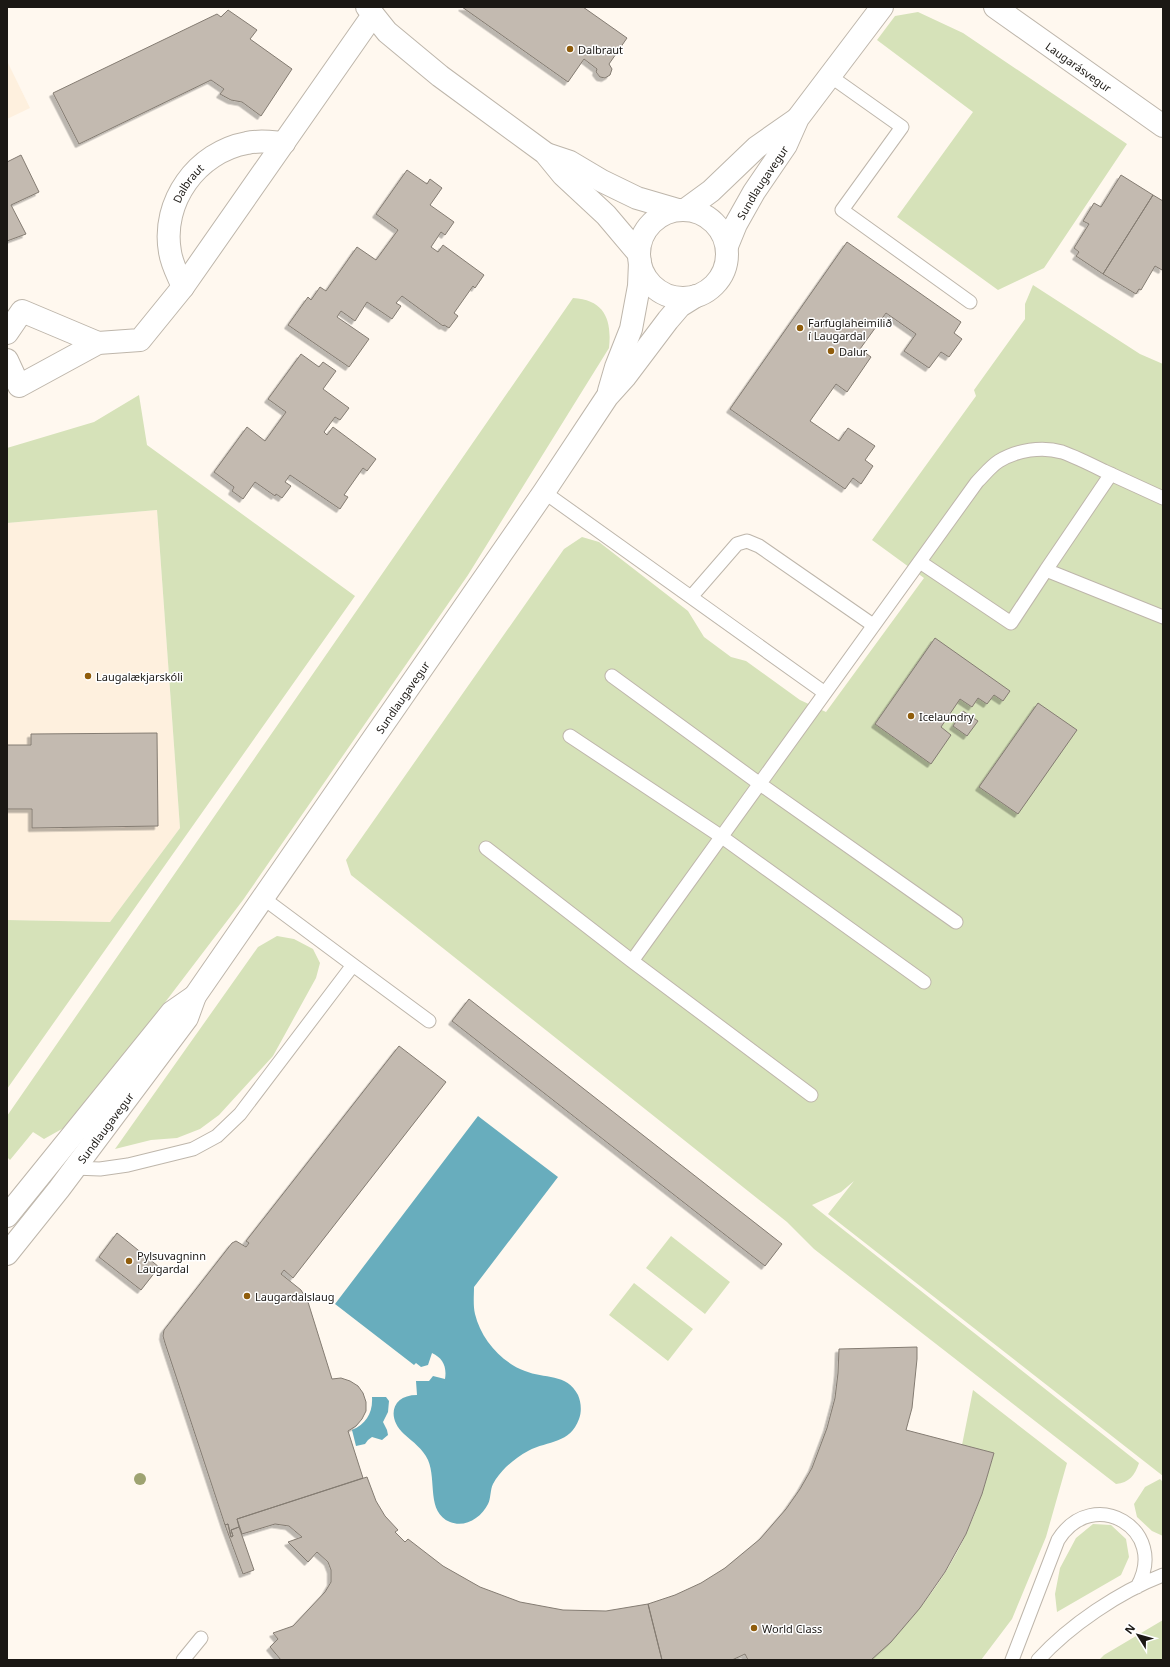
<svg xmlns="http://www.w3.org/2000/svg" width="1170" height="1667" font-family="'Noto Sans',sans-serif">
  <defs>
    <filter id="shadow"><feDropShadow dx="-3.5" dy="3.5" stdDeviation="0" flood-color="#0004"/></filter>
  </defs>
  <rect width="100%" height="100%" fill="#fff8ef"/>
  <!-- built -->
  <path fill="#fef0de" d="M7 61 30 108 7 119Z
    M157 510 180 828 110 922 7 920V523Z"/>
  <!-- green -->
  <path fill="#d6e2b9" d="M918 12 963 33 1127 144 1044 268 998 290 897 217 973 112 877 40 895 16Z
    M1033 285 1140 354 1163 364V1476L828 1214 854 1181 841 1192 812 1205 1139 1463C1135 1475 1129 1483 1116 1484L814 1249 787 1222 351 875 346 860 564 549 582 537 599 542 688 611 704 637 731 657 746 661 800 700 826 712 924 578 872 540 976 396 974 390 1025 319V304Z
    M573 298C605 300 612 320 609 348L468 575 243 900 115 1068 69 1125 44 1139 33 1132 10 1160 7 1157V1116Z
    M139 395 147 445 355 596 7 1089V920L110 922 180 828 157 510 7 523V448L94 422Z
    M277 936 294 939 313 949 320 963 316 978 273 1056 219 1115 200 1129 177 1138 151 1140 115 1149 258 947Z
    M671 1236 730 1282 705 1314 646 1268Z
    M634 1283 693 1329 668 1361 609 1315Z
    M973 1390 1067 1463 1046 1537 1012 1619 981 1660H871C910 1624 944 1582 966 1534 978 1508 986 1481 994 1453L962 1445Z
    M1160 1479 1163 1482V1536L1152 1531 1137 1517 1134 1504 1145 1487Z
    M1093 1524 1111 1525 1126 1539 1129 1557 1121 1575 1057 1612 1055 1594 1060 1568 1076 1538Z
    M1163 1620V1660H1099L1104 1655Z"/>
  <!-- water -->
  <path fill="#68adbd" d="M478 1116 558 1177 474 1287C474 1295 473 1306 475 1314 481 1339 501 1362 525 1371 544 1379 567 1373 578 1395 581 1402 582 1411 579 1419 570 1444 549 1440 528 1451 520 1455 513 1461 506 1467 501 1472 496 1478 493 1484 490 1490 491 1498 488 1504 481 1518 465 1528 450 1522 426 1512 437 1481 428 1460 423 1449 413 1442 404 1434 386 1417 392 1395 417 1395L416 1381H429L433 1376 445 1379C447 1367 443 1358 432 1353L428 1365 421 1367 416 1363 414 1365 335 1304Z
    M372 1397H386L389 1401 388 1412 383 1422 387 1430 388 1435 382 1440 372 1437 368 1440 365 1444 356 1446 352 1430C366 1424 373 1413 372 1397Z"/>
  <!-- building -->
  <path fill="#c3bab0" stroke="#847c72" filter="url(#shadow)" d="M462 7H583L627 38 609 64 612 69 610 75 605 78 600 77 596 72 597 69 584 59 568 82Z
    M228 10 257 30 250 39 292 69 261 116 242 102 231 100 220 94 224 89 211 80 79 144 53 93 217 14 221 17Z
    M21 155 39 192 11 205 26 234 7 241V162Z
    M407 170 427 184 430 179 442 188 430 205 454 222 445 235 441 232 431 247 438 252 443 245 484 275 475 288 473 286 454 313 458 316 449 328 444 325 443 326 402 296 396 303 401 306 392 319 367 302 355 321 341 311 337 317 369 339 349 367 288 325 308 297 311 300 320 287 326 291 357 247 376 260 398 230 376 214Z
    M1121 175 1153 195 1103 274 1076 256 1079 252 1074 248 1089 224 1083 221 1094 203 1101 207Z
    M1153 195 1163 201V269L1162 270 1155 266 1141 290 1139 289 1136 294 1103 274Z
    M847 242 961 322 954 333 962 339 949 357 941 352 929 368 904 351 916 334 886 313 860 349 871 357 847 392 836 384 810 421 839 441 848 428 875 446 865 460 873 466 861 484 853 478 845 489 730 409Z
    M301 354 319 367 323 362 336 371 323 389 349 408 340 420 335 417 324 432 327 435 333 427 376 459 367 471 363 468 344 495 348 497 340 509 290 475 285 482 291 486 282 498 276 494 275 496 255 482 243 499 232 491 234 487 214 472 247 427 265 441 286 412 268 399Z
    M935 638 1010 691 1003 701 994 695 987 704 978 698 972 707 960 699 941 727 951 735 931 764 875 724Z
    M1038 703 1077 730 1018 814 979 787Z
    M963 711 978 721 967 736 953 726Z
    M157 733 158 826 32 828V809H7V745H31V734Z
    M469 999 782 1244 765 1266 452 1021Z
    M399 1046 446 1082 293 1278 284 1270 281 1274 301 1290 308 1302 332 1379 341 1378 350 1381 358 1386 363 1393 366 1402V1411L362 1419 356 1426 348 1431 363 1478 237 1519 239 1527 231 1530 233 1536 231 1537 228 1524 225 1525 165 1343 163 1336 164 1330 232 1243 236 1241 246 1247 249 1243 246 1241Z
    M117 1233 159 1267 141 1290 99 1257Z
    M917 1347V1359L912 1408 906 1430 994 1453 982 1494 966 1534 945 1572 920 1608 891 1642 871 1660H748L745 1654 732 1660H662L648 1604 675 1595 701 1583 725 1568 760 1539 786 1509 800 1489 812 1468 827 1428 835 1398 838 1373 839 1349Z
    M367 1477 376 1501 385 1516 398 1530 395 1532 405 1542 408 1539 443 1566 480 1587 520 1602 563 1610 606 1611 648 1604 662 1660H281L270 1647 278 1639 273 1633 293 1626 325 1592 331 1582V1570L328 1562 317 1552 308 1562 288 1542 302 1537 289 1526 275 1524 242 1534 237 1519Z
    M228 1524 231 1537 233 1536 231 1530 239 1527 254 1570 243 1574 225 1525Z"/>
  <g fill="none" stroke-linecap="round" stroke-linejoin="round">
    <!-- service casing -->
    <g stroke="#beb6ab" stroke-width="15">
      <path id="service" d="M830 76 902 127 842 210 970 302
        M544 492 825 693
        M920 562 1011 623 1046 570 1163 617
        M1046 570 1111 474
        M691 597 737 544 747 541 759 546 873 625
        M612 676 760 784 956 922
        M570 736 722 837 924 982
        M486 848 632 961 811 1095
        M632 961 977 482C984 475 991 466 999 461 1017 450 1042 446 1062 452 1076 457 1090 464 1104 471 1124 480 1143 489 1163 498
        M353 965 429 1021
        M74 1168 100 1169 128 1165 193 1149 217 1136 240 1114 353 965 263 898
        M183 1660 201 1638
        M1012 1660 1058 1540C1093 1484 1170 1530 1137 1587
        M1038 1660C1070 1625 1119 1592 1163 1575"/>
    </g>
    <!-- minor casing -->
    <g stroke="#beb6ab" stroke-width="24">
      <g id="minor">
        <path id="s1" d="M183 287C178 275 172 265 170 252 161 202 197 152 247 143 259 140 271 142 284 143"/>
        <path d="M7 333 22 311 98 343"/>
        <path d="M7 360 19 386 98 343 140 340 183 287 373 15"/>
      </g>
    </g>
    <!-- tertiary casing -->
    <g stroke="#beb6ab" stroke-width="24">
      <g id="tertiary">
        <path d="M367 7 387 32 440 76 545 153 563 175 606 215 639 254"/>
        <path id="s2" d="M995 7 1163 126"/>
        <path d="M549 155 570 162 602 181 637 198 678 210"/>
        <path d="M685 210 711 191 757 147 797 119"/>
        <circle cx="683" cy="254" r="44"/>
        <path id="s3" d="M727 246 736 224 754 192 786 145 798 118 882 7"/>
        <path d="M609 391 616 367 631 329 639 286 640 262"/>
        <path d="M7 1216 172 1012 195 996"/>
        <path id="s4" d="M7 1254 59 1189 187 1018 195 996 544 492 607 397 625 377 668 320 680 306 696 296"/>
      </g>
    </g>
    <!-- service -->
    <use href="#service" stroke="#fff" stroke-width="13"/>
    <!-- minor -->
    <use href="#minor" stroke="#fff" stroke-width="22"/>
    <!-- tertiary -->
    <use href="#tertiary" stroke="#fff" stroke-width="22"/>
  </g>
  <!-- trees -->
  <circle fill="#9ea371" cx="140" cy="1479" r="6"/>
  <!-- markers -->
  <g fill="#905d0c" stroke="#fff" stroke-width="1.5">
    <circle cx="570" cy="49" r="4"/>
    <circle cx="800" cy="328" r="4"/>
    <circle cx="831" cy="351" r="4"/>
    <circle cx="88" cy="676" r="4"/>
    <circle cx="911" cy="716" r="4"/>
    <circle cx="129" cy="1261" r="4"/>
    <circle cx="247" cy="1296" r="4"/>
    <circle cx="754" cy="1628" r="4"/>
  </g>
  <g text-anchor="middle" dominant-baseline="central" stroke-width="3" stroke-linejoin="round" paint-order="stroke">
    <!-- poi labels -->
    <g font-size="11" fill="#1b1814" stroke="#fff" text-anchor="start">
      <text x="578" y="49">Dalbraut</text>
      <text x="808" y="322">Farfuglaheimilið<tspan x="808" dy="13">í Laugardal</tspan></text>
      <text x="839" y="351">Dalur</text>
      <text x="96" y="676">Laugalækjarskóli</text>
      <text x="919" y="716">Icelaundry</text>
      <text x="137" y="1255">Pylsuvagninn<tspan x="137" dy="13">Laugardal</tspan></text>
      <text x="255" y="1296">Laugardalslaug</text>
      <text x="762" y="1628">World Class</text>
    </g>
    <!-- street labels -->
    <g font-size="11" fill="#1b1814" stroke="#fff">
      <text stroke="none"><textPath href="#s2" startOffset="103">Laugarásvegur</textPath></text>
      <text stroke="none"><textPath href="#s3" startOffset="73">Sundlaugavegur</textPath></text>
      <text stroke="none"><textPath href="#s1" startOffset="111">Dalbraut</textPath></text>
      <text stroke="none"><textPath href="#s4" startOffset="684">Sundlaugavegur</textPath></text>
      <text stroke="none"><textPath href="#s4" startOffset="160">Sundlaugavegur</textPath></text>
    </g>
  </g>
  <!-- border -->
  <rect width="1170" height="1667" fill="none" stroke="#1b1814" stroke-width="16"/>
  <!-- north arrow -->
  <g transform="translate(1138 1635) rotate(307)" stroke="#ffffff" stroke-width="3" paint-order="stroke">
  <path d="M0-3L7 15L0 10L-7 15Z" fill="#1b1814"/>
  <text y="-6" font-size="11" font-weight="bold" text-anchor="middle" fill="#1b1814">N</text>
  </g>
</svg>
